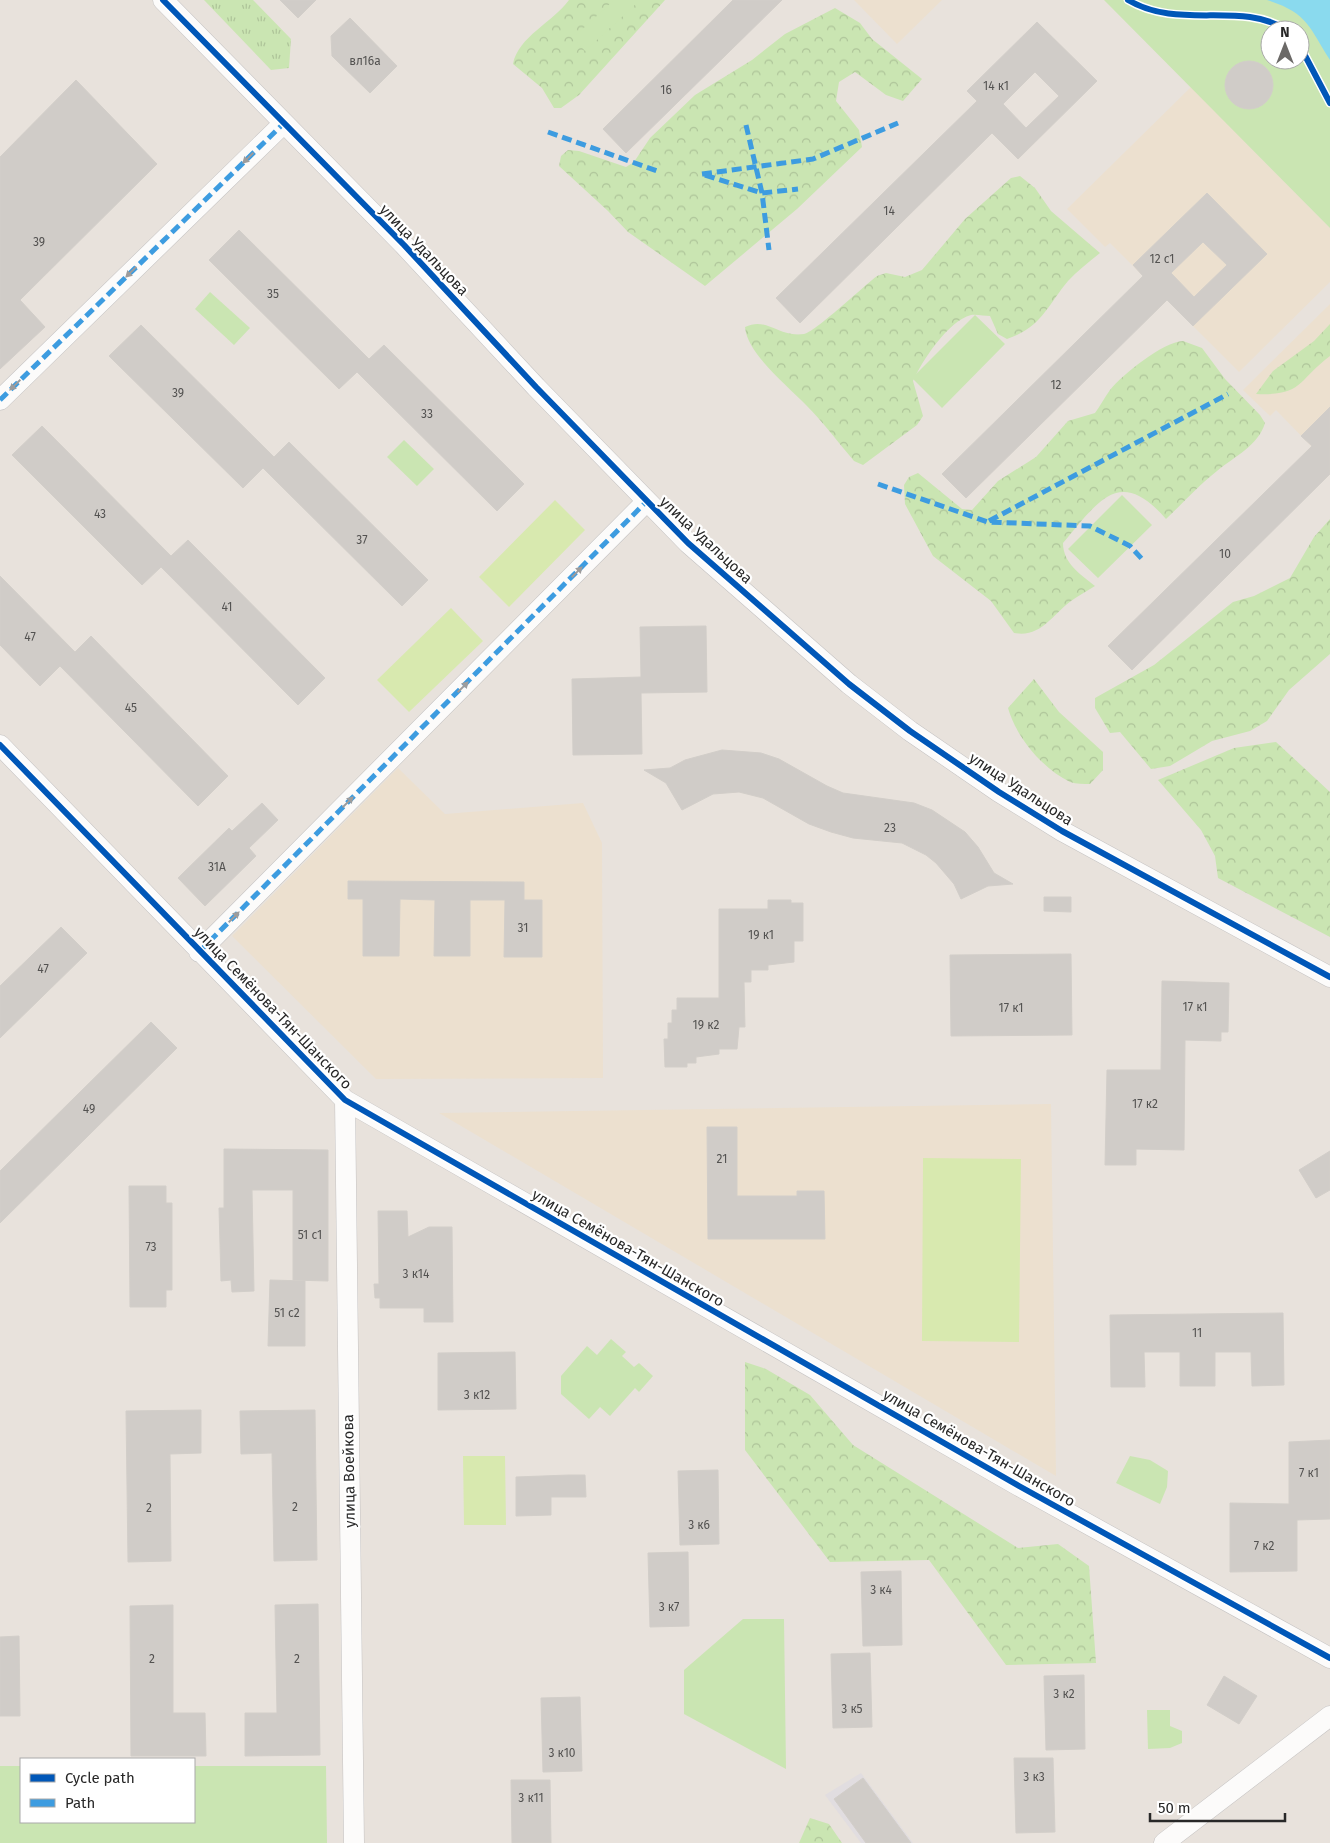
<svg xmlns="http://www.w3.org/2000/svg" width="1330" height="1843" font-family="'Fira Sans',sans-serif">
  <defs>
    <pattern id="grass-tufts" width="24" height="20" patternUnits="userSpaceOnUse" patternTransform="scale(1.25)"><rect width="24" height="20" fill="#cae5b2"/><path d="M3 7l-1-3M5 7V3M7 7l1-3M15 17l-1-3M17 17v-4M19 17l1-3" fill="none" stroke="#aec499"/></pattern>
    <pattern id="forest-crowns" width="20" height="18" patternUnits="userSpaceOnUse" patternTransform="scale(1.25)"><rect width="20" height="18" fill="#cae5b2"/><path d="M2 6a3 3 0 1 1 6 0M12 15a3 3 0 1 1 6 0" fill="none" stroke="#aec499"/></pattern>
  </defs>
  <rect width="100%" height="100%" fill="#e8e2dc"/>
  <!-- industrial -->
  <path fill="#e1dde0" d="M861 1773 913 1843H861L825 1795Z"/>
  <!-- education -->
  <path fill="#ece0cf" d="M854 0H942L897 44Z
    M1191 87 1330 228V282L1239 372 1110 243 1105 247 1067 209Z
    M1330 304V445L1321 436 1311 446 1276 410 1270 416 1243 390Z
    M398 768 445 814 583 803 602 843 603 1078 376 1079 232 936Z
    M1051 1104 1056 1476 439 1113Z"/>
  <!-- grass -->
  <path fill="url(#grass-tufts)" d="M204 0H253L291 39 289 68 271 70Z"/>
  <!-- forest -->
  <path fill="url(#forest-crowns)" d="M569 0H665L579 95 561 108H554L542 88 513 64C518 37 553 22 569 0Z
    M835 8 860 23 872 39 922 79 903 101 886 95 855 72 839 82 836 101 859 130 862 147 797 209 705 286 628 232 608 211 559 166 561 156 568 150 579 151 626 167 634 162 650 138 695 95 752 60 785 34Z
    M1020 176 1035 188 1051 211 1100 253C1089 262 1077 271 1068 281 1047 306 1042 327 1007 339L998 334 990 316C985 316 976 314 971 315 948 321 922 361 913 381L923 416 917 425 863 465 854 461C838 442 823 422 806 405 788 386 747 354 745 327 767 316 778 338 804 334 814 333 865 285 877 276L886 273 905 277 922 270 965 219 1011 178Z
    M1330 324V356C1297 381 1303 396 1256 394L1273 371 1314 341Z
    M1183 341 1202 348 1225 379 1260 415 1265 423C1258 446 1235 456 1217 471 1199 485 1183 503 1166 519 1119 465 1098 502 1063 543 1063 563 1080 574 1095 586 1087 591 1078 596 1071 601 1052 615 1041 638 1014 633L991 601 933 556 905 504 904 485 909 477 918 473 962 509 972 510 998 481 1036 457 1068 421 1095 413C1100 406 1105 397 1110 390 1123 374 1163 342 1183 341Z
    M1330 519V654L1289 690 1267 721 1250 731 1212 741 1170 766 1151 769 1120 732 1110 733 1095 708V698L1154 665 1233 602 1254 596 1290 578 1314 537Z
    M1034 679 1059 712 1103 752V770L1090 784C1084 784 1076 784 1070 782 1043 769 1016 737 1008 708Z
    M1276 742 1330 792V937L1218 878 1215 856 1201 830 1158 780 1234 748Z
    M745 1362 766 1369 810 1395 853 1445 1018 1548 1058 1544 1089 1566 1096 1663 1006 1665 929 1560 830 1562 745 1450Z
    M810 1818 829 1824 842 1843H799Z"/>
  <!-- park -->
  <path fill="#cae5b2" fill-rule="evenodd" d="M614 0H636L638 2 585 51 573 38Z
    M1104 0H1330V228ZM1270 30H1300V60H1270Z
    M210 292 250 328 234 345 195 309Z
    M975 315 1005 344 942 408 912 378Z
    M404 440 434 469 417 486 387 457Z
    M1122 495 1152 525 1098 578 1068 549Z
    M611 1339 626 1352 622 1356 634 1367 639 1363 653 1376 639 1392 635 1388 610 1416 600 1407 589 1419 561 1394V1376L587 1346 597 1355Z
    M1130 1456 1150 1460 1168 1471 1167 1487 1160 1504 1116 1483Z
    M743 1619H784L786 1769 684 1714V1670Z
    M1147 1710H1170V1726L1182 1731V1743L1170 1748 1148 1749Z
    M0 1766H21V1822H194V1766H326L327 1843H0Z"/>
  <!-- pitch -->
  <path fill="#d8e9af" d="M555 500 585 530 509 607 479 577Z
    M451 608 483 641 409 712 377 680Z
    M923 1158 1021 1159 1019 1342 922 1341Z
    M463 1456H505L506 1525H464Z"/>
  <!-- water -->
  <path fill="#8adaee" d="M1267 0H1330V60C1309 27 1308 13 1267 0Z"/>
  <!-- building -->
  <path fill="#d0ccc8" stroke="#d2cec9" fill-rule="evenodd" d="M280 0H316L298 18Z
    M733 0H782L626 153 603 129Z
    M350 18 397 66 370 93 332 56 331 36Z
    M1037 22 1097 81 1018 159 992 133 800 323 776 298 977 101 967 91ZM1035 72 1059 96 1026 128 1003 104Z
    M1225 85a24 24 0 1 1 48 0a24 24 0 1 1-48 0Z
    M76 80 157 164 20 300 45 327 0 369V157Z
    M1207 193 1267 254 1193 326 1167 300 966 498 942 474 1143 276 1133 265ZM1203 242 1227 265 1194 297 1171 273Z
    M239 230 369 359 384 345 524 484 497 511 357 372 339 389 209 260Z
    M141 325 274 457 289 442 428 580 402 606 263 468 243 488 109 356Z
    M1330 407V474L1132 670 1108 646 1312 446 1301 436Z
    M42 426 171 556 188 540 325 678 298 705 161 567 142 585 12 455Z
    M0 576 75 652 91 636 228 776 198 806 60 666 40 686 0 645Z
    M706 626 707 692 641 693 642 754 573 755 572 679 641 677 640 627Z
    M722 750 761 753 779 759 827 786 843 793 914 803 932 810 965 832 978 847 994 873 1013 884 988 886 961 899 954 884 936 863 926 855 902 843 853 838 831 832 809 824 763 798 739 792 713 794 682 810 666 783 644 770 670 768 685 760Z
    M262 803 278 820 249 848 256 856 205 906 178 878 229 828 232 831Z
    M348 881 524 882V900H542V957H504L505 900H470V956H434L435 900 400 899 399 956H363V899H348Z
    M1044 897H1071V912L1044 911Z
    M768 900H791V903H803V941H794V962L768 965V970H751V982H744L745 1027H739L737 1049H719V1054L696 1057V1063H687V1067H665L664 1039H668V1023H672V1010H677V998H719V909H768Z
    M61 927 87 953 0 1038V986Z
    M1071 954 1072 1035 951 1036 950 955Z
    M1162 981 1229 983 1228 1032H1221V1041L1185 1040 1184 1150 1136 1149V1165H1105L1107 1070H1161Z
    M151 1022 177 1048 0 1223V1171Z
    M707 1127H737V1196H797V1191H824L825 1239H708Z
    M224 1149 328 1150V1281L293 1280V1190H252L254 1291 232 1292 231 1280 221 1281 219 1208H224Z
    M1330 1151V1190L1316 1198 1299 1170Z
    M129 1186H166V1203H172V1290H166V1307H130Z
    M378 1211H407L408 1237 429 1227H452L453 1322H424V1308H380V1298H375L374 1284H379Z
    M270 1280 305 1281V1346H268Z
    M1283 1313 1284 1385 1252 1386 1251 1352H1215V1386H1180V1352H1144L1145 1387H1111L1110 1315Z
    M515 1352 516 1409 438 1410V1353Z
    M201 1410V1453L170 1454 171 1561 128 1562 126 1411Z
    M315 1410 317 1560 274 1561 272 1453 241 1454 240 1411Z
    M1330 1440V1519L1297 1520V1571L1230 1572V1503L1289 1504V1442Z
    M718 1470 719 1544 680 1545 678 1471Z
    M569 1475H585L586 1497H551V1515L516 1516V1477Z
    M688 1552 689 1626 650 1627 648 1553Z
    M901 1571 902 1645 863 1646 861 1572Z
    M318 1604 320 1755 245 1756V1713H277L275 1605Z
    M173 1605V1713H205L206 1756H131L130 1606Z
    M19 1636 20 1716H0V1637Z
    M870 1653 872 1727 833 1728 831 1654Z
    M1084 1675 1085 1749 1046 1750 1044 1676Z
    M1224 1676 1257 1696 1239 1724 1207 1705Z
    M580 1697 582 1771 543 1772 541 1698Z
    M1014 1758H1053L1055 1832 1016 1833Z
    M863 1778 911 1843H866L834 1799Z
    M511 1780H550L551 1843H512Z"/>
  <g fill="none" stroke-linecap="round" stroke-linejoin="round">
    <!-- minor casing -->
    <g stroke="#c4c2c2" stroke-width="21">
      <path id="minor" d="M163 0 404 245 536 387 688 543 849 684 910 731 999 792 1062 831 1330 977
        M0 400 283 124
        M0 745 345 1100 1019 1486 1330 1658
        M199 952 647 501
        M345 1100 354 1843
        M1164 1843 1330 1716"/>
    </g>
    <!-- minor -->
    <use href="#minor" stroke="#fcfbfa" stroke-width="20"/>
    <!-- quiet -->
    <path stroke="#3d9ce0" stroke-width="5" stroke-dasharray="10 5" stroke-linecap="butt" d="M746 125 762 193 769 250
      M548 132 660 172
      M702 174 813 159 898 123
      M705 175 762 193 798 189
      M0 400 283 124
      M878 484 988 522 1090 526 1130 546 1142 559
      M989 521 1228 394
      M199 952 647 501"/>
    <!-- cycleway casing -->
    <g stroke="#fff" stroke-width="9">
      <path id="cycleway" d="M163 0 404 245 536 387 688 543 849 684 910 731 999 792 1062 831 1330 977
        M1128 0C1180 31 1240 0 1287 30
        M1300 46 1330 103
        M0 745 345 1100 1019 1486 1330 1658"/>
    </g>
    <!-- cycleway -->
    <use href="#cycleway" stroke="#0057b8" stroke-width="6"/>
  </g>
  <!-- one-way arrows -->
  <defs><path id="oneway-solid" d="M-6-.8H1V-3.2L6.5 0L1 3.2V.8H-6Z" transform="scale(1.25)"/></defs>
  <g fill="#9d9c9c">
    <use href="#oneway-solid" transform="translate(248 158) rotate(136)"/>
    <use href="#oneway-solid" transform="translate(131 272) rotate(136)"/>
    <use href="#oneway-solid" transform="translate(15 385) rotate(136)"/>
    <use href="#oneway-solid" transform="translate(577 572) rotate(-45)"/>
    <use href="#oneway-solid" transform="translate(463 687) rotate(-45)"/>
    <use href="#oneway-solid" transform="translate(348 802) rotate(-45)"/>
    <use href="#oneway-solid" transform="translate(234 917) rotate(-45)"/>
  </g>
  <g text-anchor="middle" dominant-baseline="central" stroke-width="4.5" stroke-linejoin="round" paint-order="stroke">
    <!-- number labels -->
    <g font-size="12" fill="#535251">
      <text x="365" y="61">вл16а</text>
      <text x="996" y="86">14 к1</text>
      <text x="666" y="90">16</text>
      <text x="889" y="211">14</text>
      <text x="39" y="242">39</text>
      <text x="1162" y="259">12 с1</text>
      <text x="273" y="294">35</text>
      <text x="1056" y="385">12</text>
      <text x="178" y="393">39</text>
      <text x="427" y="414">33</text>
      <text x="100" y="514">43</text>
      <text x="362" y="540">37</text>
      <text x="1225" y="554">10</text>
      <text x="227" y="607">41</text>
      <text x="30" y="637">47</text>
      <text x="131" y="708">45</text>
      <text x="890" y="828">23</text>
      <text x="217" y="867">31А</text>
      <text x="523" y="928">31</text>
      <text x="761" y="935">19 к1</text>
      <text x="43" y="969">47</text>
      <text x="1195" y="1007">17 к1</text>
      <text x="1011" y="1008">17 к1</text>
      <text x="706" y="1025">19 к2</text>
      <text x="1145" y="1104">17 к2</text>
      <text x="89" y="1109">49</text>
      <text x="722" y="1159">21</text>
      <text x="310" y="1235">51 с1</text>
      <text x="151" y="1247">73</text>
      <text x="416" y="1274">3 к14</text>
      <text x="287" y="1313">51 с2</text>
      <text x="1197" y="1333">11</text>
      <text x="477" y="1395">3 к12</text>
      <text x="1309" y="1473">7 к1</text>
      <text x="295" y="1507">2</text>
      <text x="149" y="1508">2</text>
      <text x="699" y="1525">3 к6</text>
      <text x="1264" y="1546">7 к2</text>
      <text x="881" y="1590">3 к4</text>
      <text x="669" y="1607">3 к7</text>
      <text x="152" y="1659">2</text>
      <text x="297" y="1659">2</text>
      <text x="1064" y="1694">3 к2</text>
      <text x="852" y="1709">3 к5</text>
      <text x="562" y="1753">3 к10</text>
      <text x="1034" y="1777">3 к3</text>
      <text x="531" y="1798">3 к11</text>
    </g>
    <!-- street labels -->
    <g font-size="15" fill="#282828" stroke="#fff">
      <text transform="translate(424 250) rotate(46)">улица Удальцова</text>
      <text transform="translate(706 540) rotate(43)">улица Удальцова</text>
      <text transform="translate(1021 789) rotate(33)">улица Удальцова</text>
      <text transform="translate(273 1008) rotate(46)">улица Семёнова-Тян-Шанского</text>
      <text transform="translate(628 1248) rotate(30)">улица Семёнова-Тян-Шанского</text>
      <text transform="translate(979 1448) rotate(30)">улица Семёнова-Тян-Шанского</text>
      <text transform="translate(349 1471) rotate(-91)">улица Воейкова</text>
    </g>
  </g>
  <!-- legend -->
  <rect x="20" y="1758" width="175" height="65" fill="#ffffff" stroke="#a9a9a9"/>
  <rect x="30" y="1774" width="25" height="8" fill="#0057b8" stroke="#a9a9a9"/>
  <text x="65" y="1783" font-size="15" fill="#282828">Cycle path</text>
  <rect x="30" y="1799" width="25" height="8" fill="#3d9ce0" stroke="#a9a9a9"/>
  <text x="65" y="1808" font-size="15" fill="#282828">Path</text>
  <!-- north arrow -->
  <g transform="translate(1285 45)"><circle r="24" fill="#ffffff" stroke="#a9a9a9"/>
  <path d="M0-4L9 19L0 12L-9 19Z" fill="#6b6967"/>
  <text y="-8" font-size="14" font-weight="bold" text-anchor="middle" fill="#282828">N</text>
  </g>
  <!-- scale -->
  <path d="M1150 1813v8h135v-8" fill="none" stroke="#282828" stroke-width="2.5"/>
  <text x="1158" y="1813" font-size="15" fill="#282828" stroke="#ffffff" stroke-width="4" paint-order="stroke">50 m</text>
</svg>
